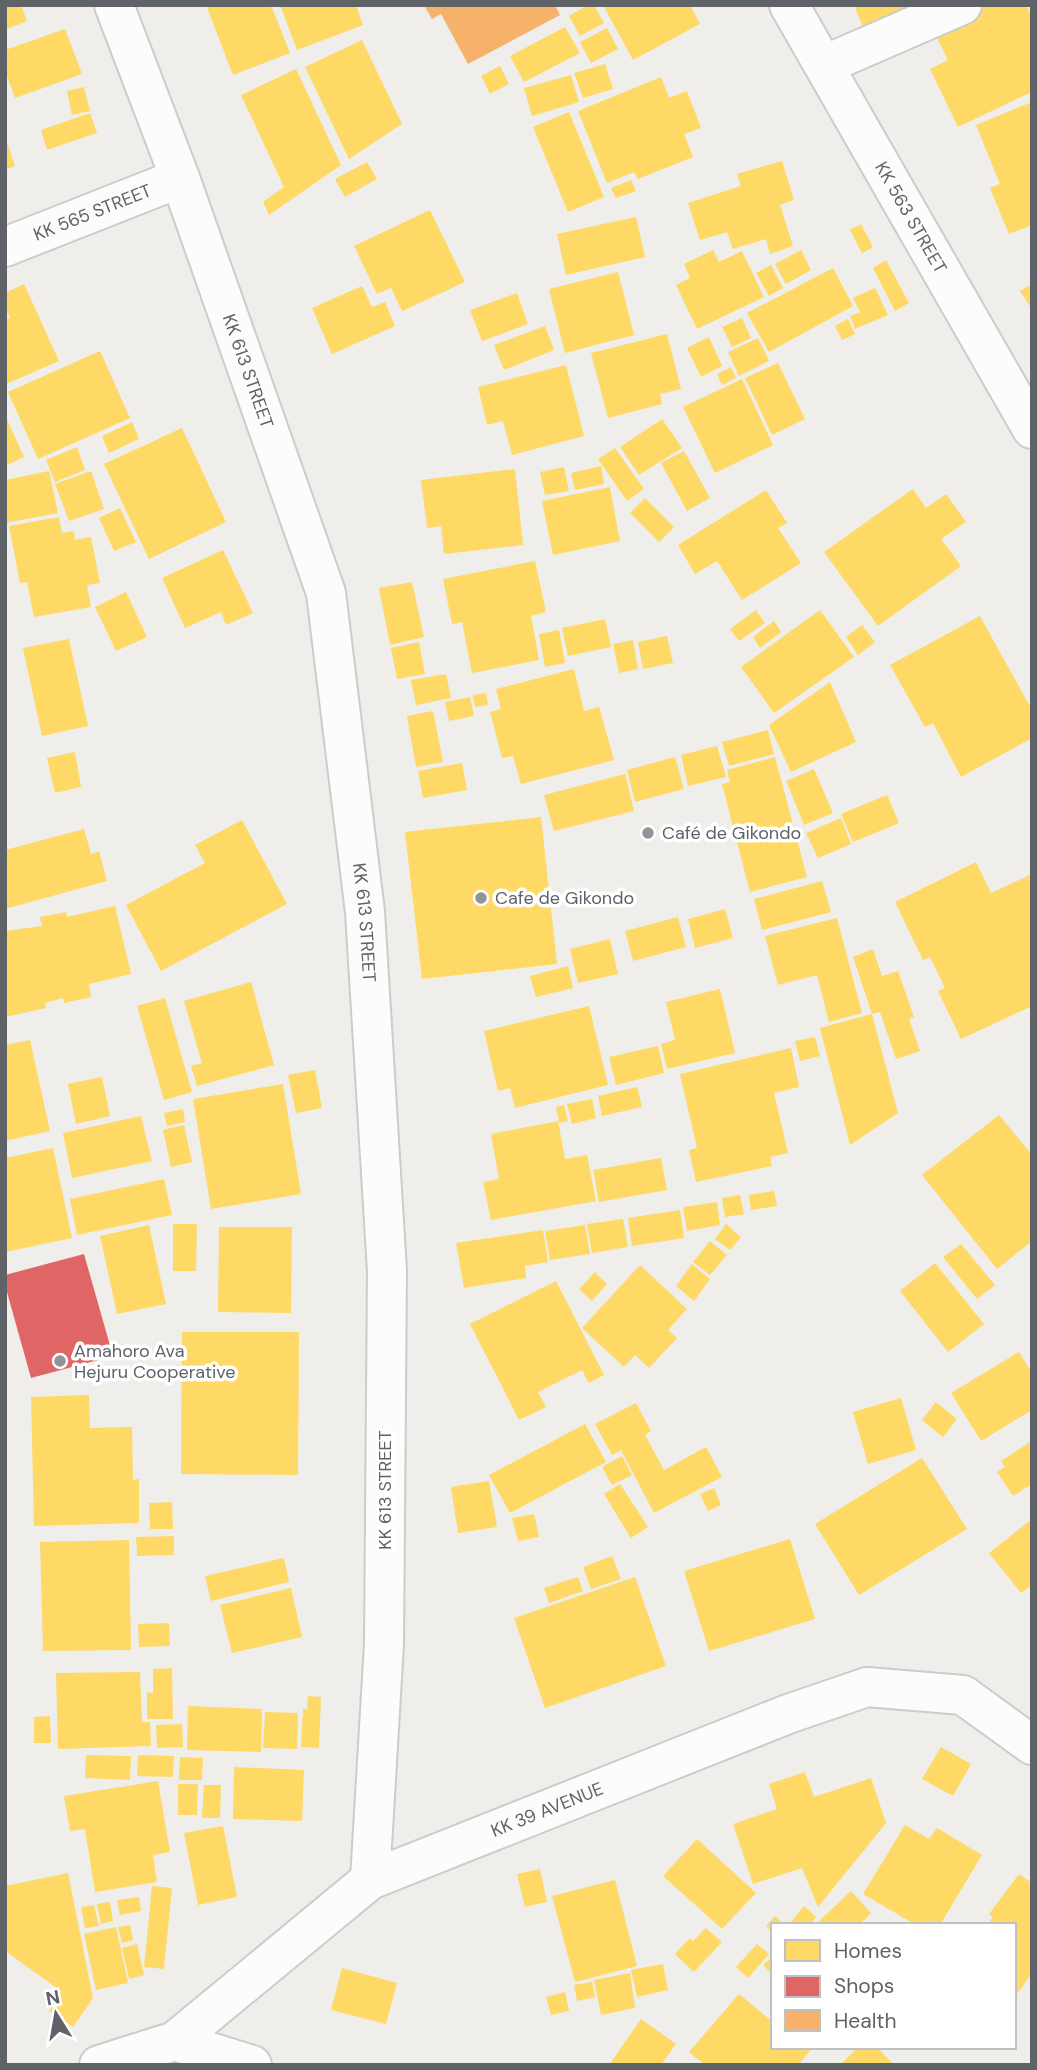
<svg xmlns="http://www.w3.org/2000/svg" width="1037" height="2070" font-family="'DM Sans',sans-serif">
  <rect width="100%" height="100%" fill="#efeeea"/>
  <!-- homes -->
  <path fill="#ffd966" d="M5 5H21L27 21 5 30Z
    M206 5H271L290 53 233 75Z
    M280 5H356L363 25 297 50Z
    M588 5H594L604 23 580 36 569 16Z
    M603 5H690L700 24 633 60Z
    M854 5H909L912 13 865 32Z
    M978 5H1026L1032 17V92L958 127 930 69 948 60 932 28Z
    M565 27 580 53 524 82 510 56Z
    M607 28 618 49 591 63 580 42Z
    M65 29 82 74 15 98 5 71V50Z
    M362 40 402 124 349 159 305 67Z
    M605 64 613 89 583 98 574 73Z
    M500 66 509 84 490 94 481 76Z
    M296 69 341 165 269 215 263 202 284 187 241 95Z
    M571 75 579 102 532 116 524 88Z
    M661 77 669 98 687 91 701 128 684 134 693 157 638 179 634 172 607 183 578 111Z
    M84 87 90 111 72 115 67 91Z
    M1032 102V225L1009 234 990 188 1000 184 976 125Z
    M569 112 604 197 568 212 533 127Z
    M90 113 97 133 47 150 41 130Z
    M8 145 15 166 5 170V146Z
    M782 161 794 200 780 205 793 246 770 254 766 239 733 249 727 232 700 240 688 203 741 186 737 174Z
    M367 162 377 179 345 197 335 179Z
    M631 180 636 191 616 198 611 188Z
    M430 210 465 282 402 311 391 288 377 294 354 246Z
    M636 217 645 257 566 275 557 234Z
    M861 224 873 247 862 253 850 230Z
    M713 250 719 262 742 251 764 297 697 329 676 285 690 278 684 264Z
    M801 250 811 270 786 284 775 264Z
    M886 260 909 303 895 311 873 268Z
    M771 265 783 288 769 296 756 273Z
    M833 268 853 306 769 352 747 313Z
    M618 272 634 335 565 353 549 289Z
    M24 284 59 361 6 384 5 320 10 318 5 307V293Z
    M1032 284V310L1020 291Z
    M362 286 372 307 385 302 395 326 332 354 312 308Z
    M875 288 888 315 855 329 850 316 860 312 853 298Z
    M517 293 528 324 482 341 470 310Z
    M742 318 751 338 732 347 722 327Z
    M848 319 855 334 842 340 835 326Z
    M545 326 554 350 504 370 494 345Z
    M667 334 681 389 660 394 662 404 608 418 591 353Z
    M709 337 722 366 701 377 687 348Z
    M758 338 769 361 739 376 728 352Z
    M100 351 130 418 38 459 8 392Z
    M778 363 805 419 772 435 745 378Z
    M566 365 584 436 512 455 503 421 487 425 478 387Z
    M731 367 736 378 722 385 717 374Z
    M742 379 773 445 715 473 683 407Z
    M5 415 24 457 5 466Z
    M662 419 682 448 639 475 620 447Z
    M132 422 139 439 109 453 102 436Z
    M182 428 226 522 149 559 104 464Z
    M77 447 85 470 55 482 46 460Z
    M615 448 644 489 627 501 598 459Z
    M684 451 710 498 687 511 661 463Z
    M601 466 604 484 575 490 571 473Z
    M564 467 569 491 545 495 540 472Z
    M515 469 523 545 444 554 441 526 427 528 421 480Z
    M49 471 58 513 5 523V480Z
    M91 471 104 509 69 521 55 484Z
    M610 487 620 541 553 555 542 501Z
    M913 489 926 508 946 494 966 522 941 539 961 566 878 626 824 552Z
    M766 490 787 523 778 528 801 563 742 600 717 561 695 574 678 545Z
    M645 498 674 527 659 542 630 513Z
    M120 508 136 542 114 551 99 518Z
    M59 517 62 533 74 531 75 540 91 537 100 583 87 585 91 607 34 617 27 582 20 583 9 526Z
    M223 550 253 613 226 625 221 612 185 628 162 578Z
    M535 561 546 612 531 616 539 660 472 673 462 622 452 624 443 579Z
    M412 582 424 637 390 645 379 588Z
    M126 592 147 637 116 651 95 607Z
    M756 610 765 623 739 641 730 629Z
    M820 610 854 657 774 713 741 667Z
    M980 616 1032 710V738L961 777 933 723 925 727 890 665Z
    M605 619 611 647 568 656 562 628Z
    M774 621 781 632 760 648 753 637Z
    M862 625 875 642 858 655 846 637Z
    M559 630 565 663 545 667 539 634Z
    M667 636 673 663 643 669 638 642Z
    M69 639 88 726 42 736 23 648Z
    M633 640 638 669 619 673 613 644Z
    M419 642 425 674 397 679 391 648Z
    M574 669 584 711 599 707 614 760 521 784 513 756 502 758 490 712 501 709 496 689Z
    M446 674 451 698 416 705 411 680Z
    M830 682 856 742 791 772 769 725Z
    M486 693 488 705 475 707 473 695Z
    M470 697 474 716 449 721 445 702Z
    M433 711 443 762 416 767 407 716Z
    M768 730 774 754 729 766 722 742Z
    M717 746 726 777 688 786 681 755Z
    M75 752 81 787 55 793 47 758Z
    M675 757 684 789 635 802 627 770Z
    M775 757 807 877 750 892 722 784 730 782 727 770Z
    M462 763 467 790 423 798 418 771Z
    M814 769 833 813 804 825 786 781Z
    M625 774 634 811 554 831 544 795Z
    M887 795 899 823 853 842 841 814Z
    M541 817 557 964 422 979 405 832Z
    M841 818 851 844 818 858 806 833Z
    M242 820 287 904 161 971 126 905 205 863 195 845Z
    M84 829 91 854 99 851 107 881 5 909V850Z
    M976 862 991 893 1032 874V1006L961 1039 938 991 945 988 930 957 923 960 895 902Z
    M822 881 831 912 762 930 754 899Z
    M115 906 131 974 89 984 91 997 64 1003 63 998 45 1003 46 1008 5 1017V931L42 926 40 917 66 912 67 917Z
    M725 909 733 938 695 948 688 919Z
    M678 917 686 947 633 961 625 931Z
    M837 918 862 1013 829 1022 817 975 778 985 765 936Z
    M610 939 618 974 578 983 570 949Z
    M873 949 882 976 898 971 914 1017 909 1019 920 1051 896 1059 880 1012 872 1014 853 957Z
    M568 966 573 988 536 997 530 976Z
    M251 982 274 1065 197 1086 191 1066 202 1063 184 1001Z
    M720 989 735 1053 667 1069 661 1044 675 1040 666 1002Z
    M165 998 192 1092 164 1100 137 1006Z
    M589 1006 608 1085 515 1108 510 1088 498 1091 484 1031Z
    M872 1014 898 1113 850 1145 820 1028Z
    M815 1037 820 1056 800 1061 795 1041Z
    M30 1040 50 1131 5 1141V1045Z
    M658 1046 664 1073 616 1085 609 1057Z
    M791 1048 799 1087 774 1093 788 1153 770 1157 772 1166 696 1182 689 1150 697 1148 680 1074Z
    M315 1070 322 1108 296 1113 288 1075Z
    M102 1077 110 1116 76 1124 68 1084Z
    M283 1084 301 1194 211 1209 193 1099Z
    M637 1087 642 1107 602 1116 598 1096Z
    M592 1099 596 1118 572 1124 567 1104Z
    M564 1105 568 1121 559 1123 556 1107Z
    M183 1109 185 1122 167 1126 164 1113Z
    M999 1115 1032 1155V1241L997 1269 922 1175Z
    M141 1116 152 1161 72 1178 63 1133Z
    M558 1121 565 1159 587 1155 596 1201 491 1220 483 1182 499 1179 491 1134Z
    M184 1125 192 1162 171 1167 163 1130Z
    M53 1148 72 1238 5 1252V1158Z
    M661 1158 667 1190 599 1202 593 1170Z
    M164 1179 172 1215 77 1235 70 1199Z
    M774 1191 777 1206 751 1210 749 1195Z
    M740 1195 744 1214 725 1217 722 1198Z
    M717 1202 720 1225 687 1231 683 1207Z
    M680 1210 684 1238 632 1246 628 1218Z
    M623 1219 628 1247 592 1253 587 1224Z
    M173 1224H197L196 1271H173Z
    M726 1224 741 1237 730 1250 715 1239Z
    M149 1225 166 1304 117 1314 100 1236Z
    M585 1225 590 1254 550 1260 545 1231Z
    M219 1227H292L291 1313 218 1312Z
    M543 1230 548 1262 525 1266 526 1278 464 1288 456 1243Z
    M710 1241 727 1255 710 1275 693 1262Z
    M961 1244 995 1285 977 1299 943 1257Z
    M935 1263 984 1324 948 1352 900 1291Z
    M692 1264 710 1279 694 1301 676 1286Z
    M640 1265 687 1309 668 1330 677 1338 649 1368 635 1355 624 1367 582 1328Z
    M595 1272 607 1284 592 1301 579 1289Z
    M556 1281 604 1375 589 1383 582 1370 538 1392 546 1407 519 1420 470 1324Z
    M182 1332H299L298 1475 181 1474Z
    M1019 1352 1032 1373V1410L981 1441 951 1393Z
    M89 1395 90 1428 132 1427 133 1480 139 1479V1523L34 1526 31 1397Z
    M901 1398 916 1450 868 1464 853 1412Z
    M936 1402 957 1419 943 1437 922 1420Z
    M636 1403 651 1431 645 1435 664 1470 706 1447 722 1477 654 1513 621 1450 612 1455 595 1424Z
    M585 1424 606 1462 510 1513 489 1475Z
    M1032 1441V1484L1013 1496 997 1472 1005 1467 1001 1461Z
    M622 1456 632 1475 612 1485 602 1467Z
    M922 1458 967 1529 859 1595 815 1524Z
    M489 1481 497 1527 458 1533 451 1487Z
    M620 1484 648 1527 631 1538 604 1494Z
    M714 1488 721 1505 708 1511 700 1494Z
    M172 1502 173 1529H150L149 1503Z
    M534 1514 539 1537 518 1541 512 1518Z
    M1032 1519V1585L1021 1593 989 1553Z
    M174 1536V1555L137 1556 136 1537Z
    M790 1539 815 1619 709 1651 684 1571Z
    M129 1540 131 1650 43 1651 40 1542Z
    M612 1556 621 1579 591 1589 583 1567Z
    M284 1558 289 1582 211 1601 205 1576Z
    M578 1577 583 1591 549 1603 544 1588Z
    M635 1577 666 1666 545 1708 514 1618Z
    M291 1588 302 1637 232 1653 220 1605Z
    M169 1623 170 1646 139 1647 138 1624Z
    M172 1668 173 1719H147V1692L153 1693V1669Z
    M140 1672 142 1722H150L151 1746 58 1749 56 1673Z
    M308 1696 321 1697 319 1748 301 1747 303 1709H307Z
    M188 1706 262 1709 261 1752 187 1750Z
    M265 1712 298 1713 297 1749 263 1748Z
    M50 1716 51 1743H34V1717Z
    M182 1724 183 1747 157 1748 156 1725Z
    M941 1747 971 1764 953 1796 922 1779Z
    M86 1755 131 1756 130 1780 85 1778Z
    M138 1755 174 1756 173 1777 137 1776Z
    M180 1757 203 1758 202 1780H179Z
    M234 1767 304 1770 302 1821 233 1819Z
    M805 1772 814 1797 871 1778 886 1823 818 1907 802 1868 753 1884 733 1824 777 1809 769 1784Z
    M158 1781 170 1852 153 1855 157 1882 95 1892 85 1829 70 1831 64 1796Z
    M178 1784H198L197 1815H178Z
    M204 1785H221L220 1818H202Z
    M905 1825 929 1839 937 1828 982 1855 940 1925H916L863 1894Z
    M223 1826 237 1897 198 1905 184 1833Z
    M697 1839 756 1893 722 1929 663 1876Z
    M540 1869 547 1902 525 1907 517 1874Z
    M68 1873 93 1998 73 2027 49 2011 61 1991 8 1953 5 1941V1886Z
    M1019 1874 1032 1883V1973L1017 1994 1014 1992V1925H987L993 1917 989 1914Z
    M615 1880 637 1966 575 1982 552 1896Z
    M152 1886 172 1888 164 1969 144 1967Z
    M851 1891 871 1913 859 1925H815Z
    M139 1897 141 1911 120 1915 117 1900Z
    M110 1902 113 1921 101 1924 97 1904Z
    M94 1905 99 1926 85 1928 81 1907Z
    M804 1906 816 1917 810 1925H795L791 1922Z
    M775 1916 785 1925H773V1933L766 1926Z
    M130 1925 133 1940 122 1943 118 1927Z
    M116 1927 128 1983 96 1990 84 1934Z
    M706 1928 722 1942 694 1972 675 1954 690 1938 693 1941Z
    M137 1944 144 1975 129 1979 122 1948Z
    M757 1944 769 1954 748 1978 736 1967Z
    M773 1956V1975L763 1965Z
    M663 1964 668 1990 637 1997 631 1970Z
    M342 1968 397 1983 386 2024 331 2010Z
    M630 1973 635 2008 601 2015 594 1980Z
    M592 1982 595 1997 577 2001 574 1985Z
    M565 1992 569 2011 551 2015 546 1997Z
    M739 1994 769 2019 773 2015V2047H813L798 2065H705L689 2052Z
    M641 2019 676 2044 661 2065H609Z
    M858 2047H877L894 2065H840Z"/>
  <!-- shops -->
  <path fill="#e06666" d="M84 1254 113 1356 31 1378 5 1285V1275Z"/>
  <!-- health -->
  <path fill="#f6b26b" d="M424 5H555L560 15 468 64 441 14 432 19Z"/>
  <g fill="none" stroke-linecap="round" stroke-linejoin="round">
    <!-- minor casing -->
    <g stroke="#cbcccc" stroke-width="42">
      <g id="minor">
        <path id="s1" d="M114 5 180 178 326 593 365 912 387 1271 384 1644 370 1880"/>
        <path id="s2" d="M789 5 1032 429"/>
        <path d="M824 65 962 5"/>
        <path id="s3" d="M5 247 180 178"/>
        <path d="M175 2041 252 2065"/>
        <path id="s4" d="M99 2065 175 2041 370 1880 788 1714 867 1687 963 1695 1032 1745"/>
      </g>
    </g>
    <!-- minor -->
    <use href="#minor" stroke="#fdfcfc" stroke-width="38"/>
  </g>
  <!-- markers -->
  <g fill="#919496" stroke="#fff" stroke-width="2.5">
    <circle cx="648" cy="833" r="7"/>
    <circle cx="481" cy="898" r="7"/>
    <circle cx="60" cy="1361" r="7"/>
  </g>
  <g text-anchor="middle" dominant-baseline="central" stroke-width="7" stroke-linejoin="round" paint-order="stroke">
    <!-- street labels -->
    <g font-size="18" fill="#5f6368" stroke="#fff">
      <text stroke="none"><textPath href="#s3" startOffset="94">KK 565 STREET</textPath></text>
      <text stroke="none"><textPath href="#s2" startOffset="245">KK 563 STREET</textPath></text>
      <text stroke="none"><textPath href="#s1" startOffset="390">KK 613 STREET</textPath></text>
      <text stroke="none"><textPath href="#s1" startOffset="957">KK 613 STREET</textPath></text>
      <text transform="translate(385 1490) rotate(-90)">KK 613 STREET</text>
      <text stroke="none"><textPath href="#s4" startOffset="523">KK 39 AVENUE</textPath></text>
    </g>
    <!-- poi labels -->
    <g font-size="18" fill="#5f6368" stroke="#fff" text-anchor="start">
      <text x="662" y="833">Café de Gikondo</text>
      <text x="495" y="898">Cafe de Gikondo</text>
      <text x="74" y="1351">Amahoro Ava<tspan x="74" dy="21">Hejuru Cooperative</tspan></text>
    </g>
  </g>
  <!-- border -->
  <rect width="1037" height="2070" fill="none" stroke="#5f6368" stroke-width="14"/>
  <!-- legend -->
  <rect x="771" y="1923" width="245" height="126" fill="#ffffff" stroke="#bfc1c3" stroke-width="2"/>
  <rect x="785" y="1940" width="35" height="21" fill="#ffd966" stroke="#bfc1c3" stroke-width="2"/>
  <text x="834" y="1958" font-size="21" fill="#5f6368">Homes</text>
  <rect x="785" y="1976" width="35" height="21" fill="#e06666" stroke="#bfc1c3" stroke-width="2"/>
  <text x="834" y="1993" font-size="21" fill="#5f6368">Shops</text>
  <rect x="785" y="2010" width="35" height="21" fill="#f6b26b" stroke="#bfc1c3" stroke-width="2"/>
  <text x="834" y="2028" font-size="21" fill="#5f6368">Health</text>
  <!-- north arrow -->
  <g transform="translate(56 2014) rotate(349)" stroke="#ffffff" stroke-width="5" paint-order="stroke">
  <path d="M0-5L12 26L0 18L-12 26Z" fill="#5f6368"/>
  <text y="-10" font-size="19" font-weight="bold" text-anchor="middle" fill="#5f6368">N</text>
  </g>
</svg>
